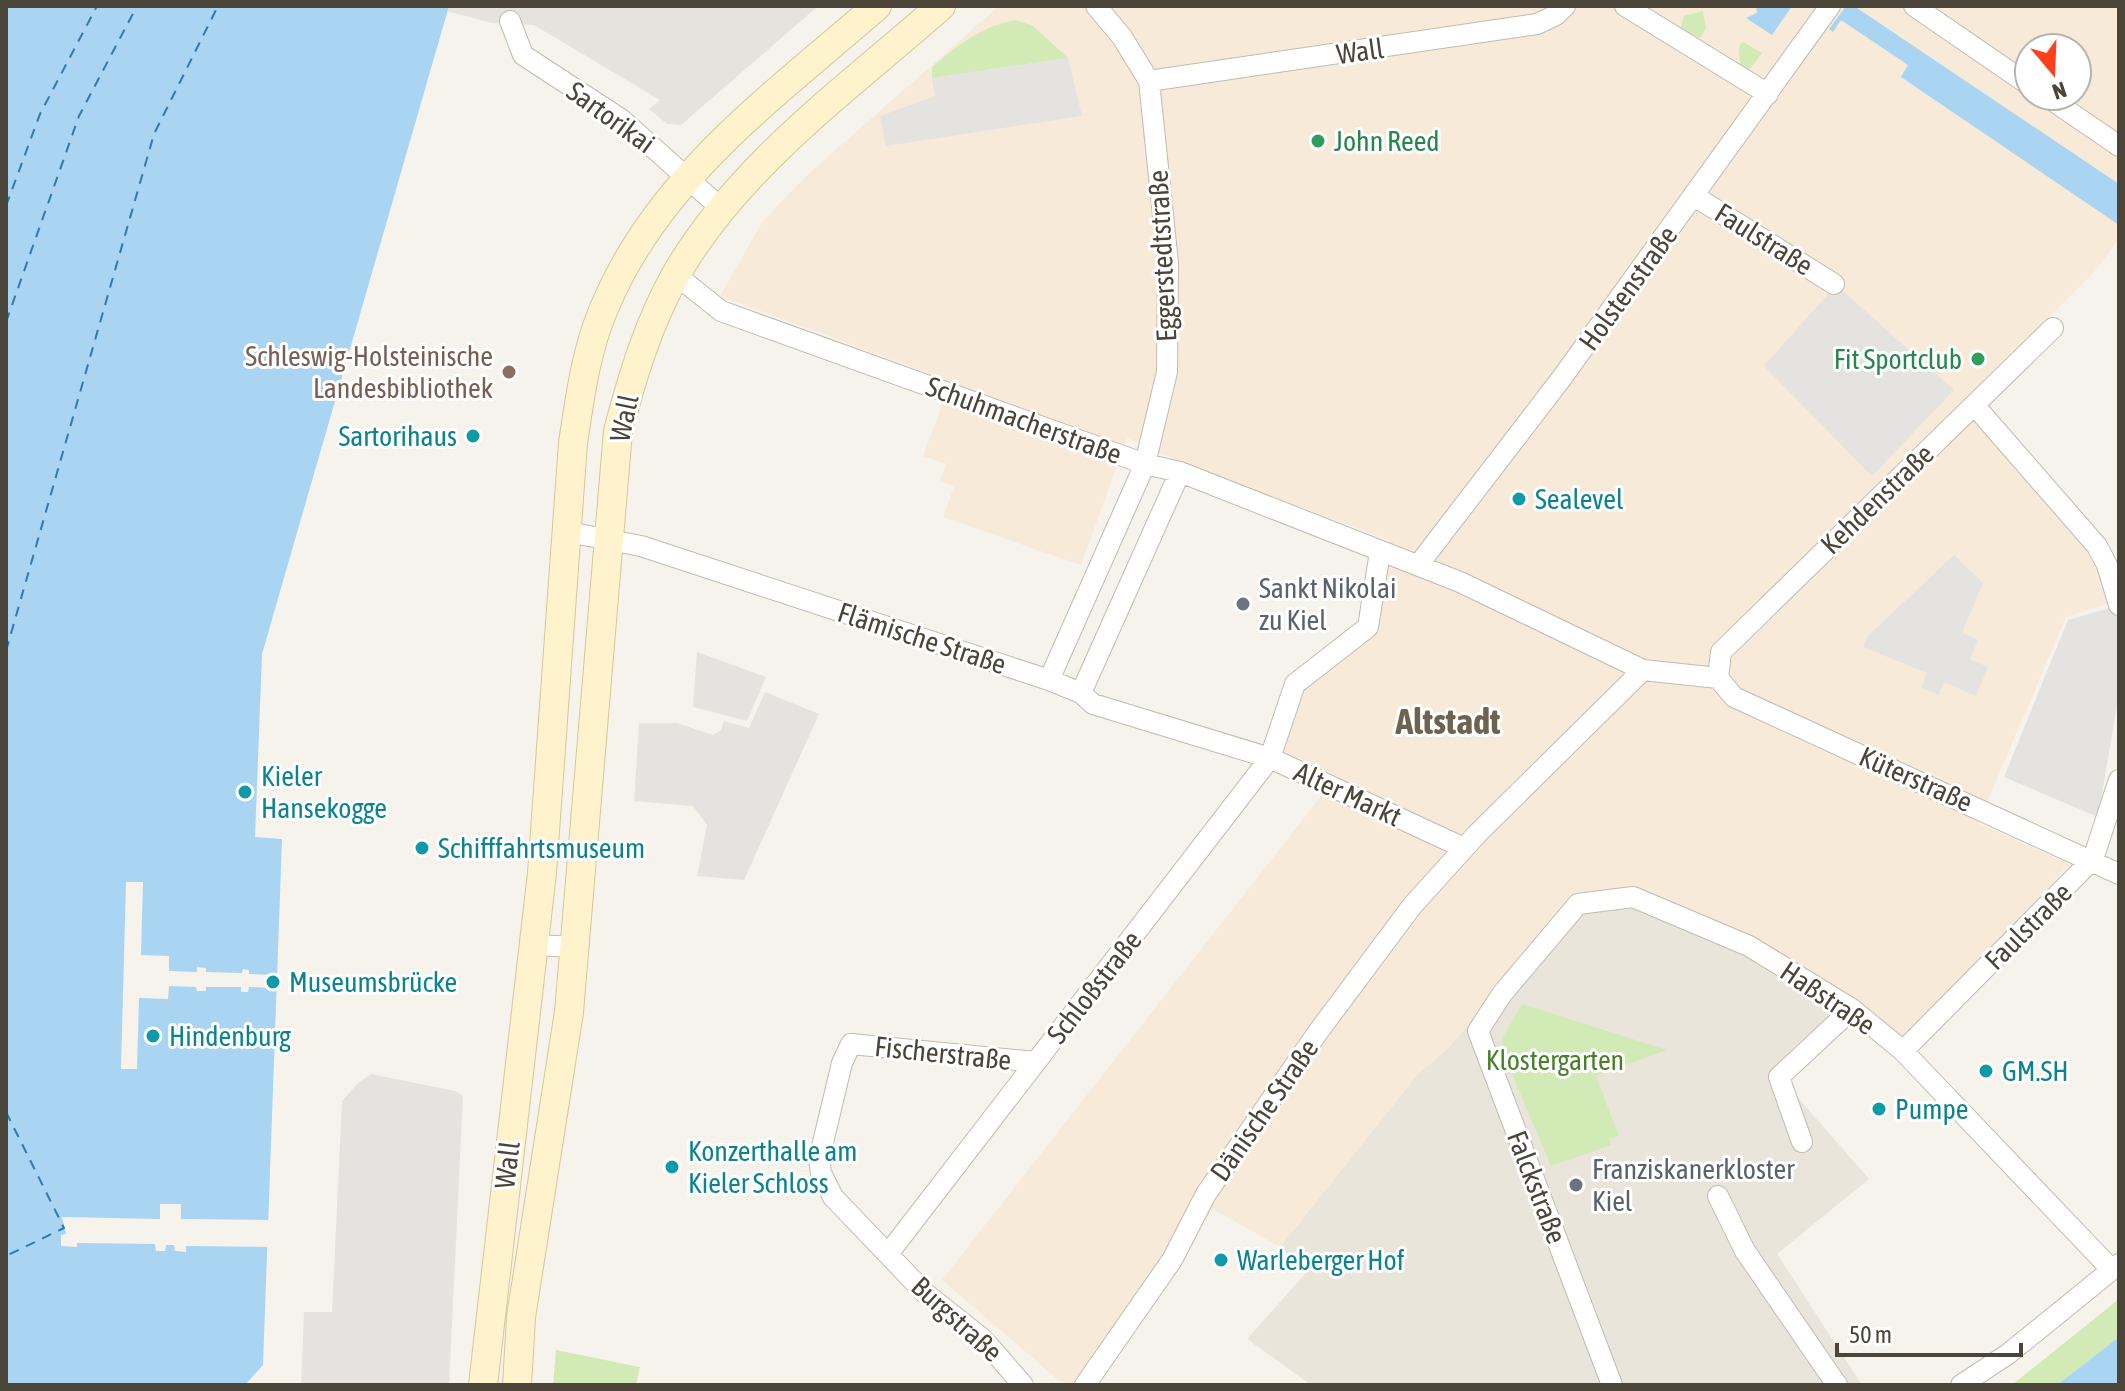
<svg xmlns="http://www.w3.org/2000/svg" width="2125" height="1391" font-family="'Asap Condensed',sans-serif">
  <rect width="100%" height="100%" fill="#f6f3ec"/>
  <!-- residential -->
  <path fill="#eae5da" d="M1633 897 1852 1009 1780 1077 1869 1179 1777 1254 1862 1385H1311L1247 1339 1306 1273 1280 1247 1416 1076 1448 1048 1578 904Z"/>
  <!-- commercial -->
  <path fill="#f7ead8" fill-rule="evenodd" d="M999 6H2119V239L2094 272 1961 405 2056 503 2099 564 2110 603 2066 617 1978 823 2069 864 1903 1051 1852 1009 1633 897 1578 904 1448 1048 1416 1076 1280 1247 1213 1209 1099 1385H1068L1057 1379 942 1280 1322 795 1283 753 1300 690 1372 632 1389 540 1193 467 1127 438 1081 565 943 517 954 487 940 481 946 464 923 456 941 408 945 379 720 296 763 221 806 176ZM2029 48H2077V96H2029Z"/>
  <!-- industrial -->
  <path fill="#e6e2dd" d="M449 6H818L681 125 667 124 649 109 660 100 534 25 492 23 447 11Z"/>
  <!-- green -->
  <path fill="#d2eab5" d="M1703 11 1706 29 1700 38 1680 29 1684 16Z
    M1015 20 1033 26 1068 58 932 78V67C959 45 980 27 1015 20Z
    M1743 42 1762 53 1748 71 1740 67 1739 46Z
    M1522 1004 1667 1050 1596 1076 1619 1136 1609 1139 1611 1145 1551 1166 1504 1055 1502 1039Z
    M2119 1299V1337L2057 1385H2012Z
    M556 1350 640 1367 636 1385H553Z"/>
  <!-- parking -->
  <path fill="#e5e3e0" d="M1068 58 1082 116 886 146 880 116 935 96 932 78Z
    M1836 285 1954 390 1872 476 1764 366Z
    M1954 555 1983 583 1962 633 1978 640 1970 659 1988 667 1976 696 1944 682 1938 695 1921 687 1927 673 1863 647 1868 636Z
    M2113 607 2119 620V694L2098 817 2004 777 2068 620Z
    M697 652 766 677 747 721 693 707Z
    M765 692 819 714 744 880 697 876 707 825 693 806 634 801 639 723H677L713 735 721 730 724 721 749 728Z
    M371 1074 455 1091 463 1096 449 1385H301L304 1312H332L342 1101 358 1083Z"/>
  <!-- water -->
  <path fill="#a9d4f2" d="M6 6H449L262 654 255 837 282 839 263 1365 245 1385H6Z
    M1756 6H1792L1772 35 1746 18 1757 13Z
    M1846 6H1854L2119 184V225L1901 77 1908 65 1841 20 1833 32 1829 29Z
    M2119 1337V1385H2057Z"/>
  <!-- pier -->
  <path fill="#f6f3ec" d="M126 882H143L141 955 169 956V971L197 972V967L206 968V972L242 973 243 969 249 970V974L278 975V988L249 987 248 992H241V987H206V991H197L196 987 169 986 168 999 139 998 137 1069H121Z
    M160 1204H181V1219L270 1220 269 1247 186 1246V1252L175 1251 174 1245H166L165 1251H156L155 1244 77 1243V1247L61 1246V1235L66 1234 62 1217 160 1219Z"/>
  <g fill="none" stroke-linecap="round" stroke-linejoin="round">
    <!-- ferry -->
    <path stroke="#2e7ab2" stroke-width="2" stroke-dasharray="10 8" stroke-linecap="butt" d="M6 206 40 114 97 6
      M6 322 79 116 137 6
      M6 651 154 134 218 6
      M6 1112 64 1228 6 1256"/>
    <!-- street casing -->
    <g stroke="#c2bbae" stroke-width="22">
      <path id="street" d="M1625 6 1768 94
        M1914 6 2029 85
        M510 21 523 55 621 119 722 209
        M1149 81 1537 24 1556 15 1565 6
        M2046 96 2119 146
        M1694 196 1834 284
        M676 275 721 311 1145 464 1180 472 1460 582 1643 670 1718 678
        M2053 328 1721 652 1718 678 1734 697 2119 874
        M1975 406 2097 546 2107 565 2119 605
        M568 532 641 546 1049 680 1081 693 1093 704 1270 758 888 1254
        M1380 552 1368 627 1295 684 1270 758 1464 848
        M1419 564 1561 379 1830 6
        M1049 680 1145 464 1167 372 1168 263 1149 81 1122 37 1096 6
        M1081 693 1180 472
        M535 945 576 947
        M1903 1051 2093 859 2119 780
        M1802 1142 1779 1077 1852 1009
        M1718 1196 1745 1251 1837 1385
        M1023 1385 983 1339 925 1293 833 1197 821 1173 819 1159 842 1063 851 1044 1036 1062
        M1085 1385 1172 1260 1206 1194 1318 1032 1412 906 1477 834 1643 670
        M1612 1385 1478 1031 1502 994 1578 904 1633 897 1749 946 1852 1009 1903 1051 2112 1270
        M1961 1385 2008 1354 2119 1264"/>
    </g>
    <!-- secondary casing -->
    <g stroke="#d6c79b" stroke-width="30">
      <path id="secondary" d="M483 1385 542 873 573 443C580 397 586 349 605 306 659 177 775 95 877 6
        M517 1385 521 1317 569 1012 618 431C632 378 648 324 675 276 738 166 848 88 941 6"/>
    </g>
    <!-- street -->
    <use href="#street" stroke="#fff" stroke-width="20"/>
    <!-- secondary -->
    <use href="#secondary" stroke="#fff3cd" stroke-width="28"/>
  </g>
  <!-- markers -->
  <g fill="#2e9e5b" stroke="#fff" stroke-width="3">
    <circle cx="1318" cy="141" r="8"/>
    <circle cx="1978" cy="359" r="8"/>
  </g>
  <circle fill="#8d6e63" stroke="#fff" stroke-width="3" cx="509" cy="372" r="8"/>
  <g fill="#0f9aa8" stroke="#fff" stroke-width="3">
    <circle cx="473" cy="436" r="8"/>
    <circle cx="1519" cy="499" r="8"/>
    <circle cx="245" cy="792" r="8"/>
    <circle cx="422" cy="848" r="8"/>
    <circle cx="273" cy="982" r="8"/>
    <circle cx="153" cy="1036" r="8"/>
    <circle cx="1986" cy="1071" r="8"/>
    <circle cx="1879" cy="1109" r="8"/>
    <circle cx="672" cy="1167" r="8"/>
    <circle cx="1221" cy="1260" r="8"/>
  </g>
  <g fill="#6b7280" stroke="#fff" stroke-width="3">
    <circle cx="1243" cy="604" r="8"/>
    <circle cx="1576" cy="1185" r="8"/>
  </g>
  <g text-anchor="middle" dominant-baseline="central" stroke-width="6" stroke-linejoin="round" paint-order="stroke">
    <!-- street labels -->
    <g font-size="28" fill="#4b4439" stroke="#fff">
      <text transform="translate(1360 51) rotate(-8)">Wall</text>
      <text transform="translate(611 117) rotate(36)">Sartorikai</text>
      <text transform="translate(1764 239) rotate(32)">Faulstraße</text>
      <text transform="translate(1162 256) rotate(-93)">Eggerstedtstraße</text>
      <text transform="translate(1628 288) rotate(-54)">Holstenstraße</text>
      <text transform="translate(624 418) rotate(-78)">Wall</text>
      <text transform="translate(1024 420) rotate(20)">Schuhmacherstraße</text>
      <text transform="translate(1877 499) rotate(-44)">Kehdenstraße</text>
      <text transform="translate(922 638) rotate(18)">Flämische Straße</text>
      <text transform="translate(1916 779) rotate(24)">Küterstraße</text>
      <text transform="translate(1348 794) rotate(25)">Alter Markt</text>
      <text transform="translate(2028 926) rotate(-45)">Faulstraße</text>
      <text transform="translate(1094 987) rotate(-52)">Schloßstraße</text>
      <text transform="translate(1828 998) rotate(34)">Haßstraße</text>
      <text transform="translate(943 1053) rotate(6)">Fischerstraße</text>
      <text transform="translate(1264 1110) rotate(-55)">Dänische Straße</text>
      <text transform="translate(507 1165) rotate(-83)">Wall</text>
      <text transform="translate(1537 1187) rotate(69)">Falckstraße</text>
      <text transform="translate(957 1319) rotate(42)">Burgstraße</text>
    </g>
    <!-- leisure labels -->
    <g font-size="28" fill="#27864d" stroke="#fff" text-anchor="start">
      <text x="1334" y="141">John Reed</text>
      <text x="1962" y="359" text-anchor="end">Fit Sportclub</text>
    </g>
    <!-- education labels -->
    <g font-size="28" fill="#785e54" stroke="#fff" text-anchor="end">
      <text x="493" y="356">Schleswig-Holsteinische<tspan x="493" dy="32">Landesbibliothek</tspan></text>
    </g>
    <!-- culture labels -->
    <g font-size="28" fill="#0d838f" stroke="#fff" text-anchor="start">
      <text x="457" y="436" text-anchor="end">Sartorihaus</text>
      <text x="1535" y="499">Sealevel</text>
      <text x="261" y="776">Kieler<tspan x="261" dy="32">Hansekogge</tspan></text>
      <text x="438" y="848">Schifffahrtsmuseum</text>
      <text x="289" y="982">Museumsbrücke</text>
      <text x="169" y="1036">Hindenburg</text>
      <text x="2002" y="1071">GM.SH</text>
      <text x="1895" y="1109">Pumpe</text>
      <text x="688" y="1151">Konzerthalle am<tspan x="688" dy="32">Kieler Schloss</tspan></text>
      <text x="1237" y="1260">Warleberger Hof</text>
    </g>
    <!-- worship labels -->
    <g font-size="28" fill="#5b616d" stroke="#fff" text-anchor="start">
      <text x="1259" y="588">Sankt Nikolai<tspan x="1259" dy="32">zu Kiel</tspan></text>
      <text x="1592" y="1169">Franziskanerkloster<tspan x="1592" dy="32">Kiel</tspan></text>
    </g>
    <!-- park labels -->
    <g font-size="28" fill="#4a7f2a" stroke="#fff">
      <text x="1555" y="1060">Klostergarten</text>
    </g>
    <!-- district labels -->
    <g font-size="36" font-weight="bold" fill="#6e6250" stroke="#fff">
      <text x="1448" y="721">Altstadt</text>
    </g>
  </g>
  <!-- border -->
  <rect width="2125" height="1391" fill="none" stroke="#4b4439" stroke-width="16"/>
  <!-- north arrow -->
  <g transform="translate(2053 72) rotate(161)"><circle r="38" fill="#ffffff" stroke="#b7b4b0" stroke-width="2"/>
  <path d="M0-6L14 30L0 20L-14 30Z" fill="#fc3f1d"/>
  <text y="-12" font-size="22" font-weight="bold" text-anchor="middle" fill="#4b4439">N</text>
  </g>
  <!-- scale -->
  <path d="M1837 1343v12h184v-12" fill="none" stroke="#4b4439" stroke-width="4"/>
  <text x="1849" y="1343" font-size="24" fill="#4b4439" stroke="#ffffff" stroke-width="6" paint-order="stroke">50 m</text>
</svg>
